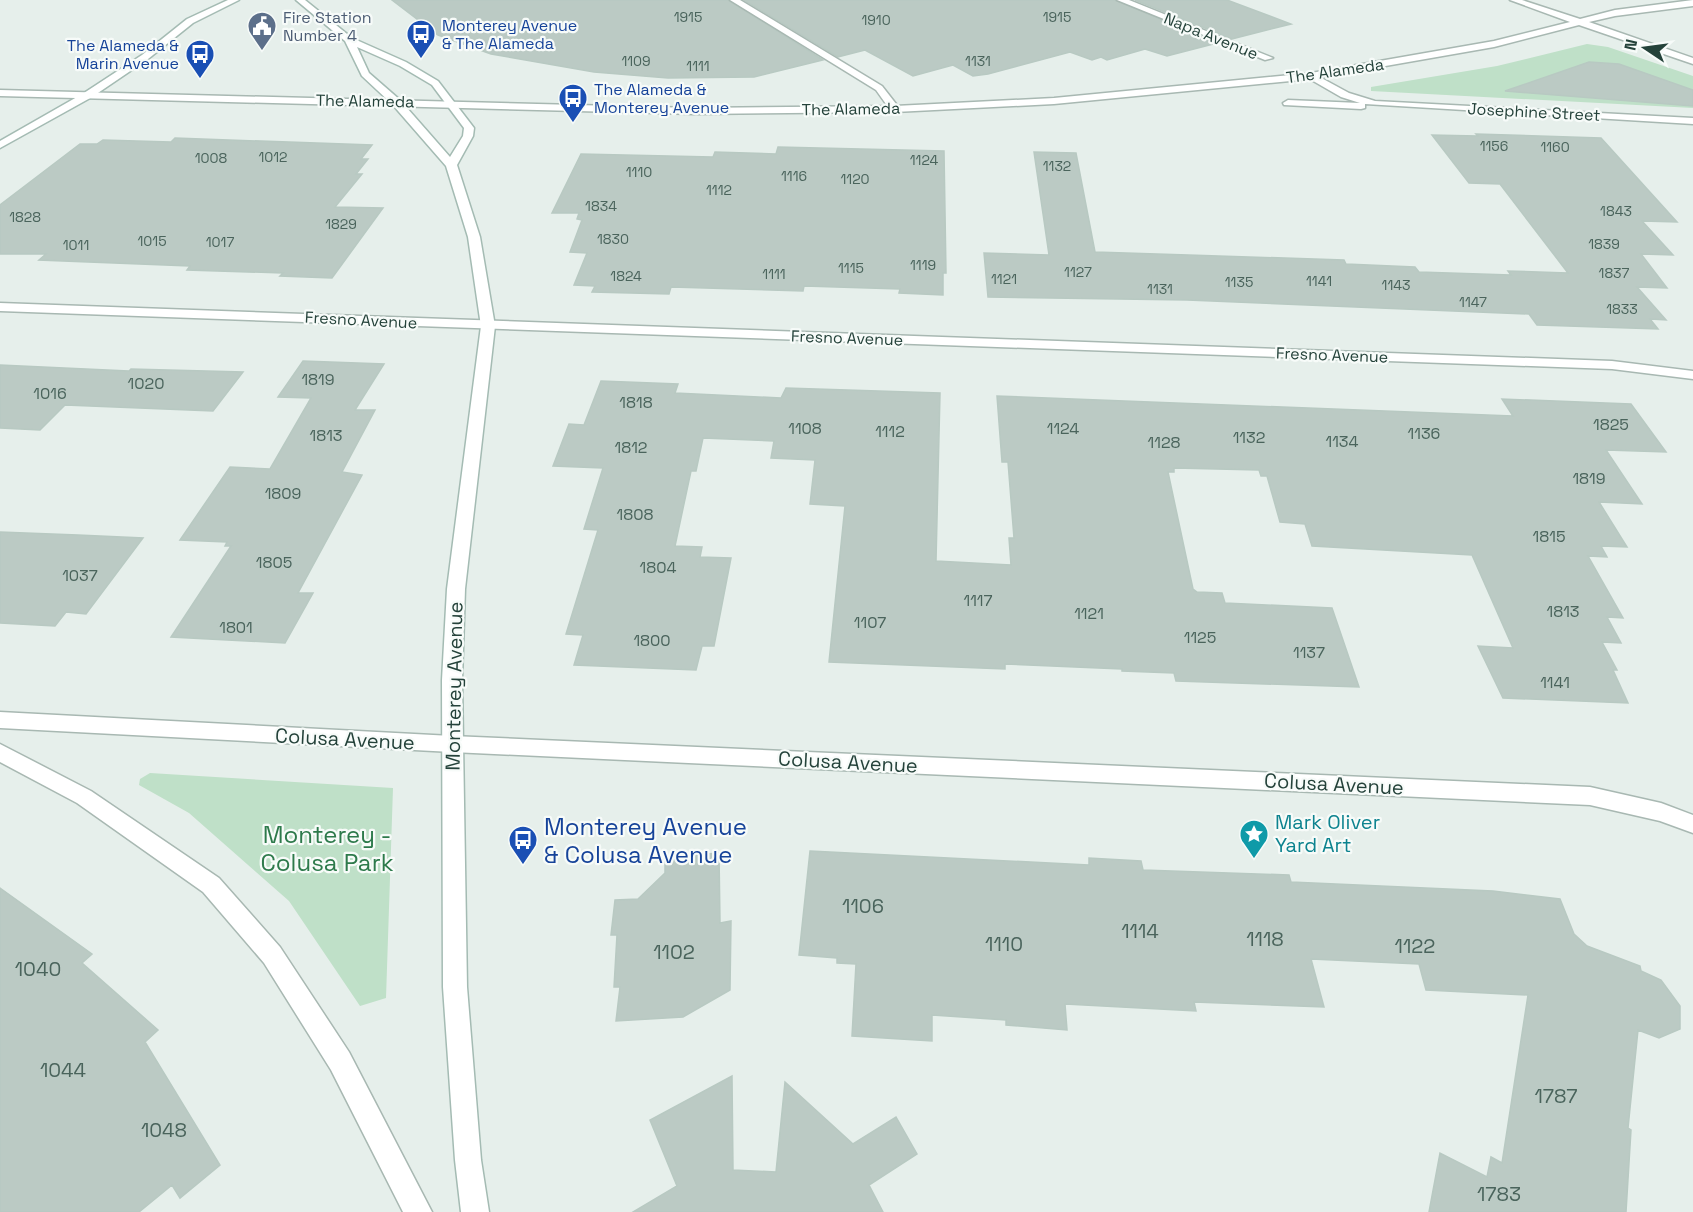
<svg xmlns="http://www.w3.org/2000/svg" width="1693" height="1212" font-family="'Space Grotesk',sans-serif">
  <rect width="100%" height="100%" fill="#e6efeb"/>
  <!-- green -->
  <path fill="#bfe0c8" d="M1587 44 1608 47 1693 76V108L1371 91V87L1497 66Z
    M150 773 393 788 386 998 360 1006 289 901 189 813 139 785 140 779Z"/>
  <!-- building -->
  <path fill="#bbcac4" stroke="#b8c9c2" stroke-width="1.5" d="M392 0H728L823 60 754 77 668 78 594 72 491 54 438 35Z
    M744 0H1115L1217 43 1167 56 1145 49 1107 60 1101 57 1092 60 1070 52 988 74 973 76 953 65 913 76 865 50 838 57Z
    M1135 0H1227L1291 24 1232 39Z
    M1589 62 1619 64 1693 90V106L1505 91Z
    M1476 134 1601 138 1677 222 1642 221 1673 255 1641 254 1667 288 1637 287 1666 320 1650 319 1658 329 1537 325 1529 314 1187 300 988 297 984 253 1049 255 1034 152 1076 153 1095 252 1344 260 1346 264 1415 267 1419 272 1511 275 1508 271 1568 273 1500 184 1469 183 1432 135 1478 136Z
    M175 138 372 145 361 159H368L356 174H362L335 207 383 208 332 278 280 276 283 273 187 270 190 266 39 260 46 254H0V205L80 144H97L103 140 171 142Z
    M778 147 944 151 946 273H943V295L899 293 900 289 804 286 803 291 671 287 669 294 592 292 595 286 574 285 587 253 570 252 582 220 577 219 579 213H552L581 154 713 157 715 152 776 154Z
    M303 361 384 364 355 410H375L342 472 362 475 298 593H313L285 643 171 637 231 546H225L227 542 180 540 230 467 270 469 311 398 278 397Z
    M0 365 129 371 131 369 243 372 213 411 65 405 40 430 0 428Z
    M601 381 678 384 675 393 781 398 786 388 940 393 936 561 1011 565 1009 538H1014L1008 462H1002L997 396 1513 416 1502 399 1631 404 1666 452 1606 450 1642 504 1599 502 1627 547 1601 546 1607 557 1588 556 1623 618 1607 617 1621 643 1602 642 1617 670H1613L1628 703 1503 698 1478 646 1513 648 1472 555 1312 546 1305 524 1280 522 1267 476H1261L1259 470 1174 468V472H1168L1193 589 1197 592 1222 593 1225 603 1332 608 1359 687 1176 681 1174 673 1122 671V669L1005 664V669L829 662 845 506 810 504 815 460 771 458 774 441 703 438 696 471H691L675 546 702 547 700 557 731 558 714 646H702L696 670 574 665 583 635 566 634 598 530 584 529 603 468 553 466 569 424 584 425Z
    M0 532 78 535 143 538 86 614 66 612 55 626 0 623Z
    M810 851 1089 865V858L1141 861 1143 870 1289 875 1291 882 1493 891 1560 899 1574 934 1587 946 1640 966 1641 971 1661 980 1680 1006V1029L1659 1038 1638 1030 1628 1128 1631 1130 1626 1212H1429L1440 1153 1487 1177 1491 1157 1502 1163 1528 995 1426 990 1419 964 1311 959 1324 1007 1194 1002 1196 1011 1065 1004 1067 1030 1006 1025V1020L932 1015V1041L852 1036 856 964 837 963V958L799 955Z
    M719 853 720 923 731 921 730 990 683 1017 616 1021 620 987H614L617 935H611L615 900 638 899 665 873V857Z
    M0 888 92 954 82 963 158 1030 145 1042 220 1165 180 1198 172 1185 139 1212H0Z
    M732 1076 733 1170 776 1172 785 1082 853 1144 896 1117 917 1154 869 1185 883 1212H633L677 1186 650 1120Z"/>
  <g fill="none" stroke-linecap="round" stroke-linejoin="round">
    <!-- minor casing -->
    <g stroke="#a8b8b2" stroke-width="3">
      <path id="minor" d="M730 0H740L882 86 900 109 891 111 876 90Z
        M1117 0H1129L1273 58 1265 60Z
        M1308 74H1314L1349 93 1375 101 1693 118V124L1365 104V108L1361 109 1284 105 1283 103 1288 100 1360 103 1341 97 1308 78Z
        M0 303 1612 361 1693 371V379L1612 369 0 311Z
        M452 736 1590 787 1661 803 1693 815V833L1660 821 1590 805 452 752 445 750 442 744 445 738Z"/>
    </g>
    <!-- tertiary casing -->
    <g stroke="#a8b8b2" stroke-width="3">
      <path id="tertiary" d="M1510 0H1522L1580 19 1615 10 1693 0V6L1615 16 1589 22 1693 58V64L1579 25 1494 47 1311 79 1054 104 895 112 695 114 0 96V90L695 108 895 106 1054 98 1311 73 1494 41 1570 22Z
        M0 712 452 736 459 738 462 744 459 750 452 752 0 728Z
        M0 744 91 791 219 878 280 947 349 1052 432 1212H403L331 1070 264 963 203 892 77 803 0 762Z"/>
    </g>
    <!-- secondary casing -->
    <g stroke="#a4bbb3" stroke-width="3">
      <path id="secondary" d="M228 0H239L193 23 148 59 92 97 0 148V141L84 93 142 55 187 19Z
        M296 0H305L352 38 406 62 438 81 474 128 473 136 457 165 480 237 495 326 465 589 462 680 467 987 481 1160 489 1212H461L455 1160 443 987 442 680 447 589 481 326 468 237 446 166 392 104 362 76 345 41ZM357 47 400 66 432 85 464 128 463 136 450 157 400 100 369 73Z"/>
    </g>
    <!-- minor -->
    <use href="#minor" fill="#fff" fill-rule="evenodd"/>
    <!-- tertiary -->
    <use href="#tertiary" fill="#fff" fill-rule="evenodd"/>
    <!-- secondary -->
    <use href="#secondary" fill="#fff" fill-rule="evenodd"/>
  </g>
  <!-- icons -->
  <defs>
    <g id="civic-pin" transform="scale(1.5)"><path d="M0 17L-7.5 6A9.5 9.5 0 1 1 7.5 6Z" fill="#5c6f8a" stroke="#f7fbf9"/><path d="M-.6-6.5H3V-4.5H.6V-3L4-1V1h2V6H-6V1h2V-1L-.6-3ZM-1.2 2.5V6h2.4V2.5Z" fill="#fff"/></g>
    <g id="bus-pin" transform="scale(1.5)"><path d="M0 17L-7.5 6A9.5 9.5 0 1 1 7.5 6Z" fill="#1a4fb4" stroke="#f7fbf9"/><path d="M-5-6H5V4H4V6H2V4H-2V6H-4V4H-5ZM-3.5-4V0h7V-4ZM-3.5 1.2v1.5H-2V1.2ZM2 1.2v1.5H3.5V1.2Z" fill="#fff"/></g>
    <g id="sight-pin" transform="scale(1.5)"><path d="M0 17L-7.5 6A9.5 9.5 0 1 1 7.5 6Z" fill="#0f9aa8" stroke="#f7fbf9"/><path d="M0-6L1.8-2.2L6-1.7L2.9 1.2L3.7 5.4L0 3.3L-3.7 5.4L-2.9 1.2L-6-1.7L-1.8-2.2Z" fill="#fff"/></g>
  </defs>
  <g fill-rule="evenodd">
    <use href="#civic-pin" x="262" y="26"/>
    <use href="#bus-pin" x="421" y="34"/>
    <use href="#bus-pin" x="200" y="54"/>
    <use href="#bus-pin" x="573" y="98"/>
    <use href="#sight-pin" x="1254" y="834"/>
    <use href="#bus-pin" x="523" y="840"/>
  </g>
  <g text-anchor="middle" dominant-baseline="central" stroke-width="4.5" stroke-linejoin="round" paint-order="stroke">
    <!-- far-number labels -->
    <g font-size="14" fill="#4a645c">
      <text x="688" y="17">1915</text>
      <text x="1057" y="17">1915</text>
      <text x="876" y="20">1910</text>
      <text x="636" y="61">1109</text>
      <text x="978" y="61">1131</text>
      <text x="698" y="66">1111</text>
      <text x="1494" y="146">1156</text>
      <text x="1555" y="147">1160</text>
      <text x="273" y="157">1012</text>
      <text x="211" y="158">1008</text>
      <text x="924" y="160">1124</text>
      <text x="1057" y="166">1132</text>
      <text x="639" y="172">1110</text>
      <text x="794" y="176">1116</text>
      <text x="855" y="179">1120</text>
      <text x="719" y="190">1112</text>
      <text x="601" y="206">1834</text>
      <text x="1616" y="211">1843</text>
      <text x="25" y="217">1828</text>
      <text x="341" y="224">1829</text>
      <text x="613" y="239">1830</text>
      <text x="152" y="241">1015</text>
      <text x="220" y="242">1017</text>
      <text x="1604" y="244">1839</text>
      <text x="76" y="245">1011</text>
      <text x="923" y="265">1119</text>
      <text x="851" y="268">1115</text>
      <text x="1078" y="272">1127</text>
      <text x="1614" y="273">1837</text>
      <text x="774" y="274">1111</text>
      <text x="626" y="276">1824</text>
      <text x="1004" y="279">1121</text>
      <text x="1319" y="281">1141</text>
      <text x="1239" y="282">1135</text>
      <text x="1396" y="285">1143</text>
      <text x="1160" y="289">1131</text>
      <text x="1473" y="302">1147</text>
      <text x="1622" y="309">1833</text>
    </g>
    <!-- far-service labels -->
    <g font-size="16" fill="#4e5e75" stroke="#f7fbf9" text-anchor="start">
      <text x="283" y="17">Fire Station<tspan x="283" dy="18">Number 4</tspan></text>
    </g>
    <!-- far-transit labels -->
    <g font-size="16" fill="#164399" stroke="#f7fbf9" text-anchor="start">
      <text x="442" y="25">Monterey Avenue<tspan x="442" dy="18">&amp; The Alameda</tspan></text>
      <text x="179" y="45" text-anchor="end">The Alameda &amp;<tspan x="179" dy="18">Marin Avenue</tspan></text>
      <text x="594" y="89">The Alameda &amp;<tspan x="594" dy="18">Monterey Avenue</tspan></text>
    </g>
    <!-- far-street labels -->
    <g font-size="16" fill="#24423a" stroke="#f7fbf9">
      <text transform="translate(1211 36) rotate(22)">Napa Avenue</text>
      <text transform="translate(1335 71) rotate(-8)">The Alameda</text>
      <text transform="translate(365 101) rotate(1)">The Alameda</text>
      <text transform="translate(851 109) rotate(-1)">The Alameda</text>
      <text transform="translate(1534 112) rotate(3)">Josephine Street</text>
      <text transform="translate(361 320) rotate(3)">Fresno Avenue</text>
      <text transform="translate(847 338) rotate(2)">Fresno Avenue</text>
      <text transform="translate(1332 355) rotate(2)">Fresno Avenue</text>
    </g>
    <!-- number labels -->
    <g font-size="16" fill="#4a645c">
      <text x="318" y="379">1819</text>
      <text x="146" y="383">1020</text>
      <text x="50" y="393">1016</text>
      <text x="636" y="402">1818</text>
      <text x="1611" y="424">1825</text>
      <text x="805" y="428">1108</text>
      <text x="1063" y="428">1124</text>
      <text x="890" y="431">1112</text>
      <text x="1424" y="433">1136</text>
      <text x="326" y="435">1813</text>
      <text x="1249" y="437">1132</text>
      <text x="1342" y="441">1134</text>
      <text x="1164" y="442">1128</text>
      <text x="631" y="447">1812</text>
      <text x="1589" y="478">1819</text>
      <text x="283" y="493">1809</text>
      <text x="635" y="514">1808</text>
      <text x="1549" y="536">1815</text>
      <text x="274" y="562">1805</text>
      <text x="658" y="567">1804</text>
      <text x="80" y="575">1037</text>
      <text x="978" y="600">1117</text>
      <text x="1563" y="611">1813</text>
      <text x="1089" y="613">1121</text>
      <text x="870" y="622">1107</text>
      <text x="236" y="627">1801</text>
      <text x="1200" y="637">1125</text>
      <text x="652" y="640">1800</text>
      <text x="1309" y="652">1137</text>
      <text x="1555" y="682">1141</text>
    </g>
    <!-- street labels -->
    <g font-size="20" fill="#24423a" stroke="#f7fbf9">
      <text transform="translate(454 686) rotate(-89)">Monterey Avenue</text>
      <text transform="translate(345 739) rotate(3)">Colusa Avenue</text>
      <text transform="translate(848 762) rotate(3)">Colusa Avenue</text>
      <text transform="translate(1334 784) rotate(3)">Colusa Avenue</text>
    </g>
    <!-- culture labels -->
    <g font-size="20" fill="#0d838f" stroke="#f7fbf9" text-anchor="start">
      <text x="1275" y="822">Mark Oliver<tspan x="1275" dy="23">Yard Art</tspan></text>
    </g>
    <!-- near-number labels -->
    <g font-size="20" fill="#4a645c">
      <text x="863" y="906">1106</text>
      <text x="1140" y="931">1114</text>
      <text x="1265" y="939">1118</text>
      <text x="1004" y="944">1110</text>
      <text x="1415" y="946">1122</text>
      <text x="674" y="952">1102</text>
      <text x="38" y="969">1040</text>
      <text x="63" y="1070">1044</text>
      <text x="1556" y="1096">1787</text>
      <text x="164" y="1130">1048</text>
      <text x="1499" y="1194">1783</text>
    </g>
    <!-- near-transit labels -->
    <g font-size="24" fill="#164399" stroke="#f7fbf9" text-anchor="start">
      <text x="544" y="826">Monterey Avenue<tspan x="544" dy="28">&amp; Colusa Avenue</tspan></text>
    </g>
    <!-- near-park labels -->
    <g font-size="24" fill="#2d7a4b" stroke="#f7fbf9">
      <text x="327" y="834">Monterey -<tspan x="327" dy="28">Colusa Park</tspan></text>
    </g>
  </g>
  <!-- north arrow -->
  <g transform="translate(1645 48) rotate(283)" stroke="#f7fbf9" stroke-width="4.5" paint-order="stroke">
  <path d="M0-4.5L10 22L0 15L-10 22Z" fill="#24423a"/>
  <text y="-9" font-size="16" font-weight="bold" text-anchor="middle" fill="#24423a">N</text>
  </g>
</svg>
